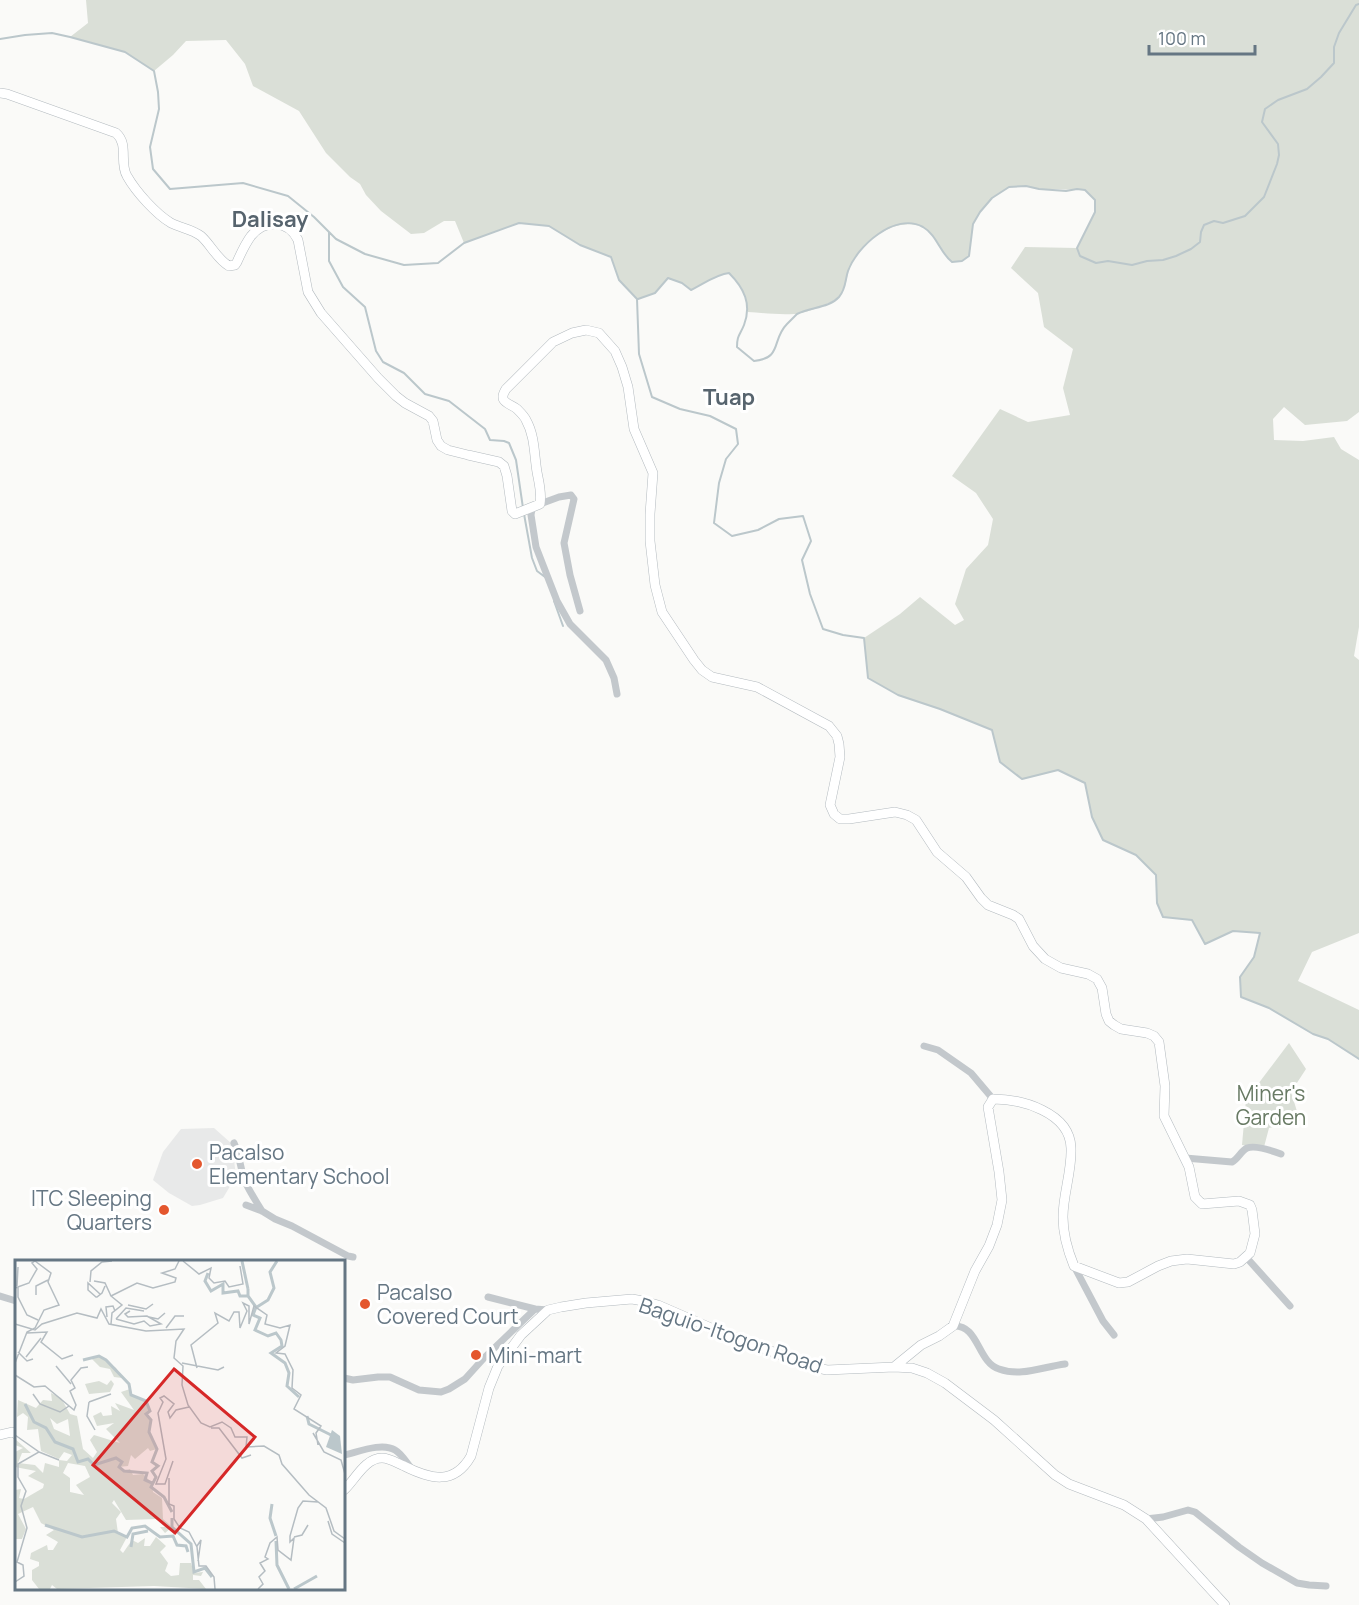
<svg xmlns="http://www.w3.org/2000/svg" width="1359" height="1605" font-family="Manrope,sans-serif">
  <rect width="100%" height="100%" fill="#fafaf8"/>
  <!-- built -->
  <path fill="#e8e9e9" d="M214 1128 232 1144 236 1176 223 1198 200 1205 192 1206 169 1193 153 1180 163 1152 181 1129Z"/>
  <!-- green -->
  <path fill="#dadfd7" d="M86 0H1359V412L1347 421 1305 425 1284 407 1273 419 1274 440 1303 441 1334 437 1341 449 1359 460V627L1354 656 1359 660V933L1312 952 1298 981 1359 1010V1059L1328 1039 1313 1034 1269 1008 1241 997 1240 977 1254 957 1260 933 1233 931 1205 944 1192 920 1163 917 1157 903 1156 875 1136 855 1103 840 1092 817 1085 783 1058 770 1022 779 1000 762 992 730 940 709 898 695 868 678 864 638 900 614 920 597 955 625 964 620 955 604 966 569 988 545 993 519 976 493 952 476 1000 409 1028 422 1070 415 1063 388 1073 349 1044 327 1038 293 1011 268 1025 247 1077 248 1095 212V200L1085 190 1039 189 1026 186 1009 187 992 198 980 212 973 224 969 256 962 261 952 262C940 253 937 235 923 227 914 223 905 224 896 226 874 233 854 251 848 273 846 282 845 292 837 298 830 304 804 314 794 314 779 315 763 313 748 312 746 295 742 285 729 273 717 274 703 284 691 290L682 283 668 278 655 293 637 299 619 280 611 257 580 245 549 226 518 223 464 243 455 221H444L424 233 411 234 381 211 366 195 360 184 350 177 326 153 299 111 253 86 245 64 226 40 186 41 173 55 154 71 125 52 70 37 88 23Z
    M1289 1043 1306 1069 1291 1092 1300 1121 1269 1128 1264 1147 1242 1145 1246 1100Z"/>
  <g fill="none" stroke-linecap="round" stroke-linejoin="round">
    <!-- stream -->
    <path stroke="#bbc7cb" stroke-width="2" d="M0 39 25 35 52 33 70 37 125 52 154 71 158 92 159 109 150 147 153 169 170 189 243 183 288 196 314 217 336 239 365 254 404 265 438 263 464 243 519 223 549 226 580 245 611 257 619 280 637 299 639 354 652 397 680 409 710 416 736 429 738 444 726 459 719 483 714 523 732 536 758 530 779 519 803 516 811 541 802 560 810 594 823 629 843 635 864 638 868 678 898 695 940 709 992 730 1000 762 1022 779 1058 770 1085 783 1092 817 1103 840 1136 855 1156 875 1157 903 1163 917 1192 920 1205 944 1233 931 1260 933 1254 957 1240 977 1241 997 1269 1008 1313 1034 1328 1039 1359 1059
      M329 232V261L343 287 365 307 376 351 383 362 404 373 425 394 449 401 485 429 490 440 504 441 509 443 516 460 523 508
      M638 299 655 293 668 278 682 283 691 290C703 284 717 274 729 273 744 288 752 304 744 325 740 335 737 335 737 347L754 361C783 358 771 340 787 324 790 321 794 317 797 314 810 307 829 308 839 297 846 289 845 280 848 271 857 246 895 212 923 227 937 235 940 253 952 262L962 261 969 256 973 224 980 212 992 198 1009 187 1026 186 1039 189 1066 191 1077 189 1085 190 1095 200V212L1077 248 1080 256 1096 263 1108 261 1132 265 1147 261 1163 260 1176 256 1191 249 1200 242 1201 232 1204 225 1214 221 1223 223 1245 216 1264 197 1277 164 1279 155 1278 144 1262 122 1265 109 1278 100 1307 89 1321 77 1334 63V47L1339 33 1356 5 1359 4
      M524 514 532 558 537 571 545 577
      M554 601 563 626"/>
    <!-- secondary casing -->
    <g stroke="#b3babf" stroke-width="10">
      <path id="secondary" d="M0 93 7 94 116 133C129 144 119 163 127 176 136 192 156 214 171 223 181 228 192 229 201 236 211 245 217 259 229 266L235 265 237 262C241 253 245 244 251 236 265 219 288 220 298 240L308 292 321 313 378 378 396 396 405 403 429 416 433 421 437 440 441 446 448 450 468 455 499 462 504 466 507 476 512 511 515 514 540 504C542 493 539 483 537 472 534 454 535 436 526 420 525 417 520 412 517 409 510 403 497 403 506 389L553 342 572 333 586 330 599 333 615 351 622 367 628 387 634 429 653 473 650 514V541L655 585 662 612 694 660 702 670 712 677 757 687 829 726 837 736 839 744 840 757 830 805 834 814 840 819H849L895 812 907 815 916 820 937 852 966 877 981 898 988 905 1013 915 1019 919 1033 946 1045 959 1061 968 1088 974 1097 979 1102 988 1106 1014 1109 1021 1114 1025 1121 1029 1147 1033 1154 1036 1159 1042 1165 1086 1164 1116 1189 1167 1195 1197 1202 1204 1239 1201 1250 1205 1252 1210 1255 1234 1250 1253 1240 1262 1234 1264 1187 1259 1171 1261 1158 1266 1128 1282 1119 1283 1074 1266C1067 1249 1063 1234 1063 1217 1063 1194 1072 1171 1071 1148 1070 1112 1021 1099 993 1099L988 1107 999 1172 1002 1200 997 1225 989 1246 975 1271 953 1326 939 1336 921 1345 894 1367
        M0 1435 12 1432 16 1434
        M344 1490C355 1480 365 1458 382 1458 389 1458 397 1463 404 1466 430 1479 454 1486 471 1456L489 1388 498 1366 521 1335 548 1310 561 1307 586 1303 632 1299 643 1301 658 1305 718 1331 813 1367 827 1370 894 1367 912 1368 927 1373 945 1383 994 1420 1055 1475 1069 1484 1124 1505 1146 1519 1225 1605"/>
    </g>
    <!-- street -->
    <path stroke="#c3c8cc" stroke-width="7" d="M540 504 559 497 571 495 574 499 564 543 570 575 580 611
      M532 509 531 515 536 547 557 601 570 624 606 660 614 678 617 694
      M924 1046 938 1050 971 1073 993 1099
      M234 1143C240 1156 240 1168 245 1181 249 1191 256 1201 262 1211
      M1185 1158 1232 1162C1238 1159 1241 1151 1247 1148 1255 1145 1273 1151 1281 1154
      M246 1205 262 1211 275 1219 292 1226 348 1256 353 1257
      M1246 1257 1290 1306
      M1074 1266 1103 1321 1114 1335
      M0 1296 16 1301
      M488 1297 535 1309
      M953 1326C979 1324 977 1362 999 1369 1021 1377 1042 1367 1065 1364
      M344 1378 353 1380 378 1377H390L419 1390 441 1392 449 1389 465 1379 484 1358 535 1309 548 1310
      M344 1455C358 1452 382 1442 395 1450 402 1454 406 1462 411 1468
      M1146 1519 1163 1517 1188 1510 1195 1512 1239 1547 1262 1563 1297 1583 1309 1585 1326 1586"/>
    <!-- secondary -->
    <use href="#secondary" stroke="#fff" stroke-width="9"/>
  </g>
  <!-- markers -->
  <g fill="#e4572e" stroke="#fff" stroke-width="2">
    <circle cx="197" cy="1164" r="6"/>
    <circle cx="164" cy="1210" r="6"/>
    <circle cx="365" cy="1304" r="6"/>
    <circle cx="476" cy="1355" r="6"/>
  </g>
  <g text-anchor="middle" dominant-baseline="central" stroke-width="6" stroke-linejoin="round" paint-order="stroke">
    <!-- park labels -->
    <g font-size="21" fill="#687a64" stroke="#fff">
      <text x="1271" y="1093">Miner's<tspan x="1271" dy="24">Garden</tspan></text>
    </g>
    <!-- poi labels -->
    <g font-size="21" fill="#657683" stroke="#fff" text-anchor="start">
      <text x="209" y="1152">Pacalso<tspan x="209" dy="24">Elementary School</tspan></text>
      <text x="152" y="1198" text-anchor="end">ITC Sleeping<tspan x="152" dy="24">Quarters</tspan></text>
      <text x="377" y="1292">Pacalso<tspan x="377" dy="24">Covered Court</tspan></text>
      <text x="488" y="1355">Mini-mart</text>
    </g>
    <!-- street labels -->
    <g font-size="21" fill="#657683" stroke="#fff">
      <text transform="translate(731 1335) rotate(19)">Baguio-Itogon Road</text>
    </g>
    <!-- neighbourhood labels -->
    <g font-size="22" font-weight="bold" fill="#57646e" stroke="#fff">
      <text x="270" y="219">Dalisay</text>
      <text x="729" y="397">Tuap</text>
    </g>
  </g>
  <!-- overview -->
  <g transform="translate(15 1260)">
    <rect width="330" height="330" fill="#fafaf8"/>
    <path d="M84 96 101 108 107 118 99 117 95 109 85 107 76 98ZM96 120 99 124 95 132 74 134 70 124 84 121 92 125ZM115 129 116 135 131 141 135 151 131 154 136 160 134 172 142 189 135 191 133 188 120 199 116 195 113 206 104 207 109 211 115 209 118 215 128 214 137 223 138 232 147 238 148 259 157 267 150 273 145 267H150L141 259 111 260 99 240 97 243 106 252 101 259 103 273 112 277 105 290 108 293 117 280 123 283 130 278 129 286H135L141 277 151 286 145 292 153 303 150 311 156 316 164 315 165 303H176L179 313 188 312 186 316 178 315V320H184L191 329 139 326 42 329 37 325 35 329H24L17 320V310L24 306V302L15 299 16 293 32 285 33 290H38L43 282 31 275 39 270 26 263 18 247 3 254 11 269 7 279H0V230L6 229 4 238 9 239 28 228 29 224 13 216 21 211 0 207V192L8 188 0 185V179L16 193H7L3 203 20 205 28 213 30 203 44 207V200L52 201 57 195 49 192 44 199 26 191 23 169 12 170 13 157 8 153 2 157 3 140 21 148 28 140 37 141 36 133 46 138 55 154 62 156 68 189 78 198 82 192 75 180 79 175 105 183 91 169 99 163 82 166 78 156 86 152 88 156 97 155 96 146 105 151 100 143 119 150 106 132ZM35 158 42 164 53 159 55 176 39 169ZM53 203 70 206 75 217 61 225 69 235 55 232V218L48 213Z" fill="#dadfd7" fill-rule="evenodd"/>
    <path d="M317 170 325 176 327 194 311 187Z" fill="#bbc7cb"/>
    <path fill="none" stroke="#bbc7cb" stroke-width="3" d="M227 1 233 29M193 13 190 21 196 31 208 24V33L223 31 225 36H233M233 29V36L241 47 238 55 245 58 240 70 253 76 261 73 266 80 267 86 256 93 270 103 274 113 272 126 284 137M242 47 253 40 259 28 255 12 262 1M68 100 84 96 91 100 114 124 116 135 131 141 135 151 131 154 136 160 134 172 142 189 137 202 143 206 137 211 141 217 136 227 149 237 157 252M10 144 19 162 31 168 40 182 58 189 63 202 73 199 79 205 101 198 107 202 104 207 109 211 132 213 130 220 137 223M292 156 294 164 316 175M257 244 255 258 261 276M157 258V267L176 284 179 312 190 308 197 317M30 265 67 277 99 271 112 277 117 268 130 266 145 277 158 276 162 285 171 286 173 292M261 281 262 305 274 329M116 287 118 274 133 271M279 329 302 316"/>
    <path fill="none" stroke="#b5bdc2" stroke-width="1.5" d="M168 1 184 14 196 8 194 18 199 23 210 21 214 27 228 24 225 6M79 21 90 23 96 36M75 22 76 11 87 2 97 1M2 26 3 7M3 27V37L12 55 23 60M0 28 14 23 22 9 17 3 20 1M85 34 73 23V30L81 37H82L87 33 90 26M21 35V26L33 20M113 45 131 49 138 44M92 57 91 47 98 46 100 51M134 57 143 59 150 53M101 59 119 64 129 61 135 66 146 64 132 56 113 57 110 54 115 51M101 59 111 48 129 51M0 64 20 70 27 64 62 53 82 58 86 49 94 64 131 71 169 69 161 81 159 98 168 106 167 125 173 145 186 163 195 167 207 162 216 168 220 177H232L231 187 249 186 264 195 267 204 294 235 311 248 319 271 330 279M96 64 97 53 107 45 96 36 122 23 138 28 160 22 161 18 147 13 160 9 164 1M151 68 160 56H169M12 73 32 72 26 82 47 99 58 95M3 92 12 101 18 99M11 97 26 78M0 103 12 72 20 68 29 50 44 45 33 22 36 13 20 1M167 103 203 110 209 107M41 106 56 124M182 108 176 85 203 63 200 53 214 61 219 52H224L225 68 232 51 228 43 234 46V64L239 46 252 55 250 64 265 68 275 65 270 86 261 93 270 94 278 110 277 128 286 135 279 149 306 166 301 173 303 185M0 115 19 127 30 126 59 150 61 145 55 131 60 128 56 120 66 108 73 107M18 134 25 144 45 152 54 146M74 142 72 156 80 170M74 142 96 134M196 168H204L227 198 236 195M298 173 309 192 326 200 330 214M0 175 24 192 3 204V217L11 231 6 246 12 268 2 302 8 305 9 316 0 322M24 192 44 200M158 201 150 224H141L151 199 143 153 148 142 145 138 149 136 159 144 153 152 155 158 161 150 174 147M154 218V244L159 246V259L165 268 174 272 182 287 184 306H191L199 317 200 329M313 261 317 274 330 283M279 277 287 275 293 265M182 286 186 280 183 301M243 329 248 324 244 317 250 311 245 303 253 299 250 297 255 283 262 277 263 290 276 300 279 278 275 282V276L283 248 288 241 303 242"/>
    <path fill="#d62828" fill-opacity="0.15" stroke="#d62828" stroke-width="3" d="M159 109 240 177 160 273 78 205Z"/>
    <rect width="330" height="330" fill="none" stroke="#657683" stroke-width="3"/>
  </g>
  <!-- scale -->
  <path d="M1149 45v9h106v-9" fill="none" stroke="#657683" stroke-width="3"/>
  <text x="1158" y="45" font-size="18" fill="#657683" stroke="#ffffff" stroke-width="4.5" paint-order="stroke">100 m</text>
</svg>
